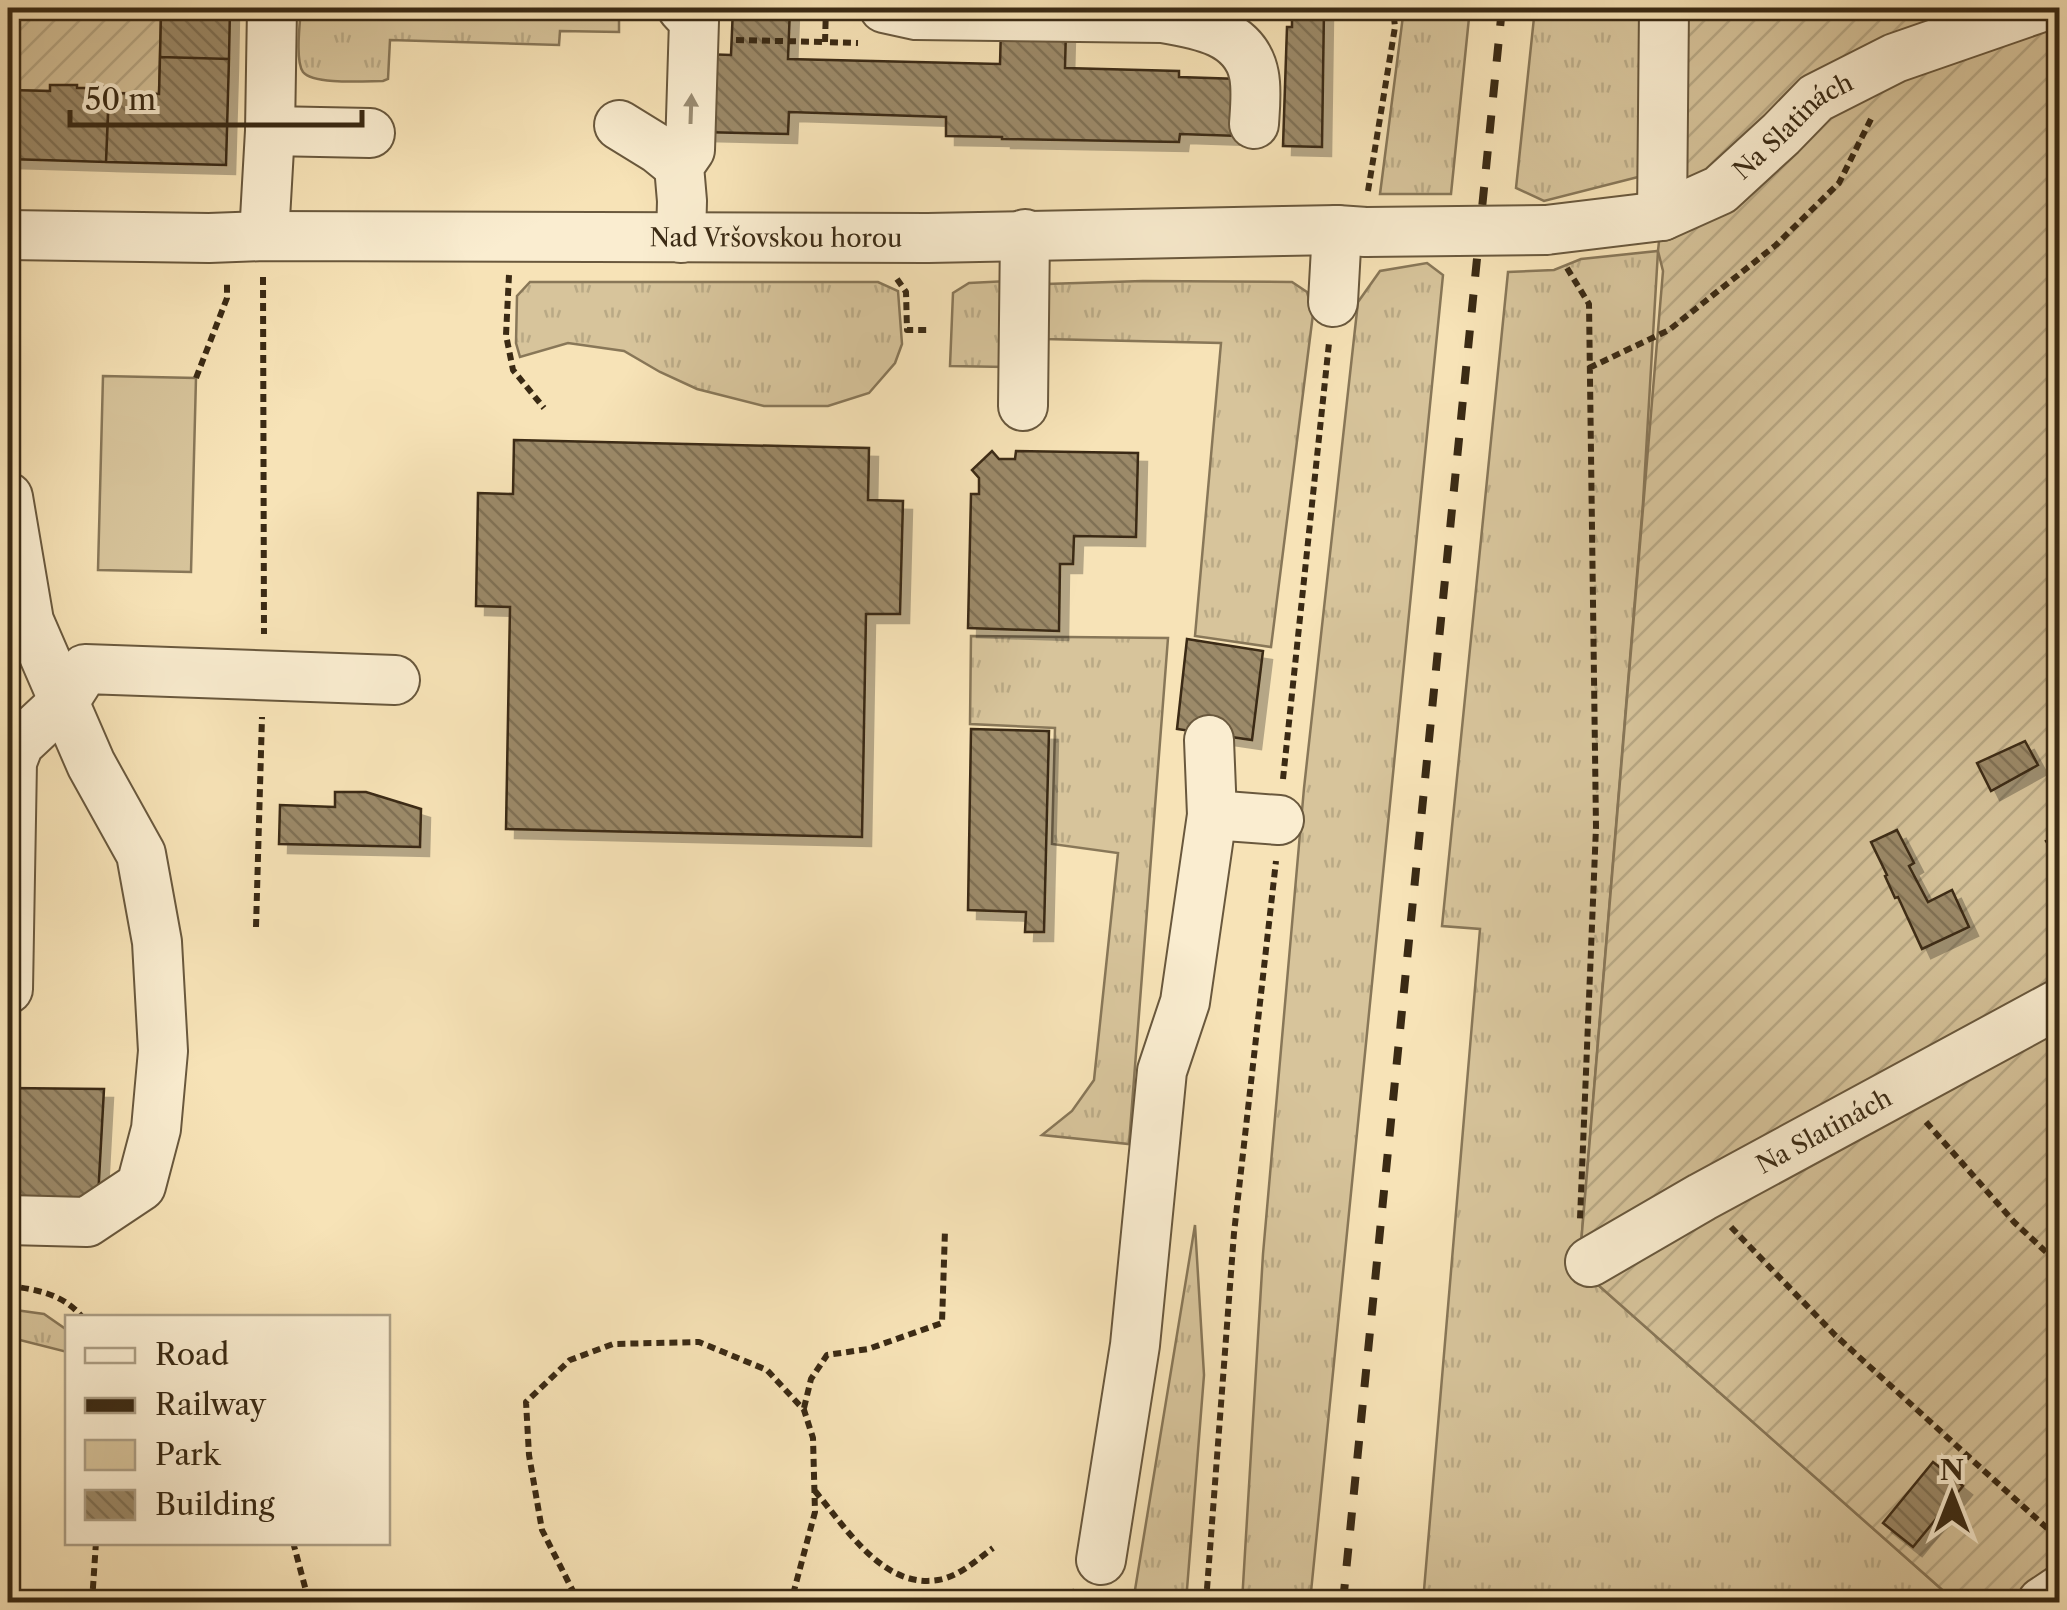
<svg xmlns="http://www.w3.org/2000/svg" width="2067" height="1610" font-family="'Libre Caslon Text',serif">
  <defs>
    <pattern id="grass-tufts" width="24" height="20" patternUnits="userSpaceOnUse" patternTransform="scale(2.5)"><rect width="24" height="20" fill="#d7c49b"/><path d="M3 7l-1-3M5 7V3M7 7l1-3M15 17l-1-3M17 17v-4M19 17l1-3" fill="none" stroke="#b9a985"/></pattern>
    <pattern id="garden-furrows" width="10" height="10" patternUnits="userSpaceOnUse" patternTransform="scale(2.5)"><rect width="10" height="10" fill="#d7c49b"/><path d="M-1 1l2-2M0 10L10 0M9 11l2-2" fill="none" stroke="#b9a985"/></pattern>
    <pattern id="building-back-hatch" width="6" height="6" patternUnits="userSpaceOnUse" patternTransform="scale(2.5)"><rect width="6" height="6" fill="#9c8a69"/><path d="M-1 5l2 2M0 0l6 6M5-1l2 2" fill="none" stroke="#807155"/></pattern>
    <filter id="shadow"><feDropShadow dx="9" dy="9" stdDeviation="0" flood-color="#0004"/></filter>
  </defs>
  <rect width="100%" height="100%" fill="#f7e3b7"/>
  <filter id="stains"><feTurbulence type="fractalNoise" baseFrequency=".002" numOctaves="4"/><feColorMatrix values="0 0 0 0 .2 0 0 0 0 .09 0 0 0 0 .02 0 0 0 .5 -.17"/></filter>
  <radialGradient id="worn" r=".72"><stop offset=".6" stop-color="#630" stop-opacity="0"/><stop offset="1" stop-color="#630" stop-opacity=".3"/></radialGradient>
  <!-- grass -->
  <path fill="url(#grass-tufts)" stroke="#887758" stroke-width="2.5" d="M301 8H619V32L560 31 559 45 390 40 388 79 383 81C367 81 313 85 303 72 295 61 300 22 301 8Z
    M1404 8H1470L1451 194H1380Z
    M1535 8H1647L1646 175 1544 201 1516 188Z
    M1658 251 1643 503 1579 1268 1956 1602H1423L1480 929 1442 926 1508 272 1554 270 1581 259Z
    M1427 263 1443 275 1310 1602H1242L1263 1254 1304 788 1358 302 1380 271Z
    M1008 281 1006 367 950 366 953 293 969 283Z
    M1143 281 1292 282 1307 292 1313 314 1271 647 1195 636 1221 343 1045 339 1046 284Z
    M530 282H878L898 291 902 344 895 363 869 393 828 406H764L697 389 660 372 624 351 568 343 520 357 516 343 517 296Z
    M971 636 1168 638 1129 1144 1042 1135 1072 1111 1094 1080 1118 853 1052 844 1055 728 970 724Z
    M1195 1225 1204 1375 1186 1602H1133Z
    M8 1309 44 1314 67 1330V1352L8 1337Z"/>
  <!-- park -->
  <path fill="#d7c49b" stroke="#887758" stroke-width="2.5" d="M103 376 196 378 191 572 98 570Z"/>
  <!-- garden -->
  <path fill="url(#garden-furrows)" stroke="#887758" stroke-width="2.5" d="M8 8H161L159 94 8 90Z
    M1681 8H2059V1602H1956L1579 1268 1663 271 1658 251 1678 61Z"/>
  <!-- building -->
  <path fill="url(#building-back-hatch)" stroke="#3a2a14" stroke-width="2.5" filter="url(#shadow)" d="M154 8H230L229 59 160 57 161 14 154 13Z
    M733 8H790L788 59 1000 64 1001 28 1066 29 1065 68 1179 71V77L1240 79 1239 136 1180 134 1179 142 1002 139V137L946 136V117L789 112 788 134 701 132 703 54 731 55Z
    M1292 8 1324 9 1322 147 1283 146 1287 27H1292Z
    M160 57 229 59 226 165 106 162 109 93 159 94Z
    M50 85H77V88H89V86L109 87 106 162 8 159V90L50 91Z
    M514 440 869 448 868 500 903 501 900 614H866L862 837 506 829 510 607 476 606 478 493 513 494Z
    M992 451 999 459H1015L1016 451 1138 453 1136 537 1074 536 1073 564H1060L1059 631 968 628 971 494H979V478L972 470Z
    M1187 639 1263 651 1252 740 1177 729Z
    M971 729 1049 731 1044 932H1025L1026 912 968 910Z
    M2025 741 2038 765 1991 791 1977 763Z
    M335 792H366L421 809 420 847 279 844 280 805 335 807Z
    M1897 830 1914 863 1909 866 1928 902 1952 890 1969 927 1922 949 1898 897 1895 898 1885 876 1887 875 1871 842Z
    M2060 834V864L2046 841Z
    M8 1088 104 1089 98 1198 81 1197 80 1205 8 1202Z
    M1933 1462 1963 1486 1913 1547 1883 1523Z"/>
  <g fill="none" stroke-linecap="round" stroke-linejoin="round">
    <!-- minor casing -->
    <g stroke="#69583d" stroke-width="52">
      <g id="minor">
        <path d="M884 8 916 15 1163 18C1199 24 1246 32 1254 75 1257 90 1255 108 1254 124"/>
        <path d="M619 125 658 149 679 166"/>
        <path d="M270 131 370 133"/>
        <path d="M1662 216 1664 8"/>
        <path id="s1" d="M1546 230 1662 216 1720 190 1781 134 1816 98 1895 58 2039 8"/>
        <path id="s2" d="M8 235 209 238 264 236 928 238 1337 230 1366 232"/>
        <path d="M264 236 270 131 272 8"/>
        <path d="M681 238 682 201 679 166 690 150 694 21 682 8"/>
        <path d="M1333 302 1337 230"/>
        <path d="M1023 406 1025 234"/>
        <path d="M8 497 29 621 91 764 141 854 157 942 163 1051 156 1129 141 1186 87 1222 8 1220"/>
        <path d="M1212 815 1279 820"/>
        <path d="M8 989 12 762 19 744 64 702 85 669 395 680"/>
        <path id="s3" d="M1590 1262 1702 1197 2060 1003"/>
        <path d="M1101 1560 1135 1345 1162 1071 1185 1002 1212 815 1209 740"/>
        <path d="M2042 1602 2060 1590"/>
      </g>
    </g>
    <!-- path -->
    <path stroke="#3a2a14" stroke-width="6" stroke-dasharray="8 5" stroke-linecap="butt" d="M826 8 825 42 858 43
      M736 40 825 42
      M1368 191 1395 27 1393 8
      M1567 268 1589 304 1596 827 1580 1219
      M509 275 506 335 513 370 544 408
      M263 277 264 634
      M897 279 906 292 907 330H927
      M1589 368 1669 330 1776 245 1839 183 1871 119
      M196 378 227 298V280
      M1283 779 1329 343
      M256 927 262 717
      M1926 1122 2014 1222 2060 1265
      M1731 1227 1835 1335 2060 1540
      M8 1286C36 1289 64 1294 83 1318
      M804 1408 811 1379 827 1355 868 1349 942 1323 945 1230
      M815 1491C846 1528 883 1589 938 1580 958 1577 977 1560 993 1548
      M293 1542 309 1602
      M92 1602 96 1542
      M583 1602 578 1601 542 1530 529 1455 526 1402 570 1360 613 1344 699 1342 767 1370 804 1410 813 1438 815 1512 791 1602
      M1060 1602 1075 1591
      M1206 1602 1234 1233 1276 861"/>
    <!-- minor -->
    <use href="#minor" stroke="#faedd0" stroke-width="48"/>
    <!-- rail -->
    <path stroke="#3a2a14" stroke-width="8" stroke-dasharray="18 18" stroke-linecap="butt" d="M1343 1602 1502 8"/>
    <!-- minor-bridge casing -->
    <g stroke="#69583d" stroke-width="52" stroke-linecap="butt">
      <path id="minor-bridge" d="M1366 232 1546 230"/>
    </g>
    <!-- minor-bridge -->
    <use href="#minor-bridge" stroke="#faedd0" stroke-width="48"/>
  </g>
  <!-- one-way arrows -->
  <defs><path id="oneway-solid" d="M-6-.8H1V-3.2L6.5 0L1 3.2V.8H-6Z" transform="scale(2.5)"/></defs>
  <use fill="#9a8c72" href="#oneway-solid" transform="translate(691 109) rotate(-88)"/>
  <g text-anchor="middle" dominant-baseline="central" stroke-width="8" stroke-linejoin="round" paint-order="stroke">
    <!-- street labels -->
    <g font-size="25" fill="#3a2a14" stroke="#faedd0">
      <text stroke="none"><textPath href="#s1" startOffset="278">Na Slatinách</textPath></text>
      <text stroke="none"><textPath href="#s2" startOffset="768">Nad Vršovskou horou</textPath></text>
      <text stroke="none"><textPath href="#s3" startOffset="268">Na Slatinách</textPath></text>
    </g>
  </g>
  <!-- margin -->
  <rect width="2067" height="1610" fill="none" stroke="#f7e3b7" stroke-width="40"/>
  <rect x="10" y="10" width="2047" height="1590" fill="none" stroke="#3a2a14" stroke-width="5"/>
  <rect x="20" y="20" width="2027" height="1570" fill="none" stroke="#3a2a14" stroke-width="2.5"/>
  <!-- legend -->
  <rect x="65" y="1315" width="325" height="230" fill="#faedd0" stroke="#ad9f85" stroke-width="2.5"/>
  <rect x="85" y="1348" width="50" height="15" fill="#faedd0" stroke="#ad9f85" stroke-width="2.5"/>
  <text x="155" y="1365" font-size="30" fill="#3a2a14">Road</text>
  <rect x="85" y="1398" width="50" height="15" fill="#3a2a14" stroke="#ad9f85" stroke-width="2.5"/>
  <text x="155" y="1415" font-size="30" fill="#3a2a14">Railway</text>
  <rect x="85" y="1440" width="50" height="30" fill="#d7c49b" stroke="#ad9f85" stroke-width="2.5"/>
  <text x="155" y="1465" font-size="30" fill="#3a2a14">Park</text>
  <rect x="85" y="1490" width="50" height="30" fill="url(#building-back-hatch)" stroke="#ad9f85" stroke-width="2.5"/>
  <text x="155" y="1515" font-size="30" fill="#3a2a14">Building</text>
  <!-- north arrow -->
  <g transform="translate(1952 1495)" stroke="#faedd0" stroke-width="8" paint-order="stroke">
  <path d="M0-8L18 38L0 25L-18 38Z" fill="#3a2a14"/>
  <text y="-15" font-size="28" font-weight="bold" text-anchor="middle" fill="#3a2a14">N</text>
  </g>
  <!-- scale -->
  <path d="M70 110v15h292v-15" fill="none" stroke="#3a2a14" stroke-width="5"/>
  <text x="85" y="110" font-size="30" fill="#3a2a14" stroke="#faedd0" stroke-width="8" paint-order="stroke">50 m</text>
  <rect width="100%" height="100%" filter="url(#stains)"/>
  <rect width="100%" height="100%" fill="url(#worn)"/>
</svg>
